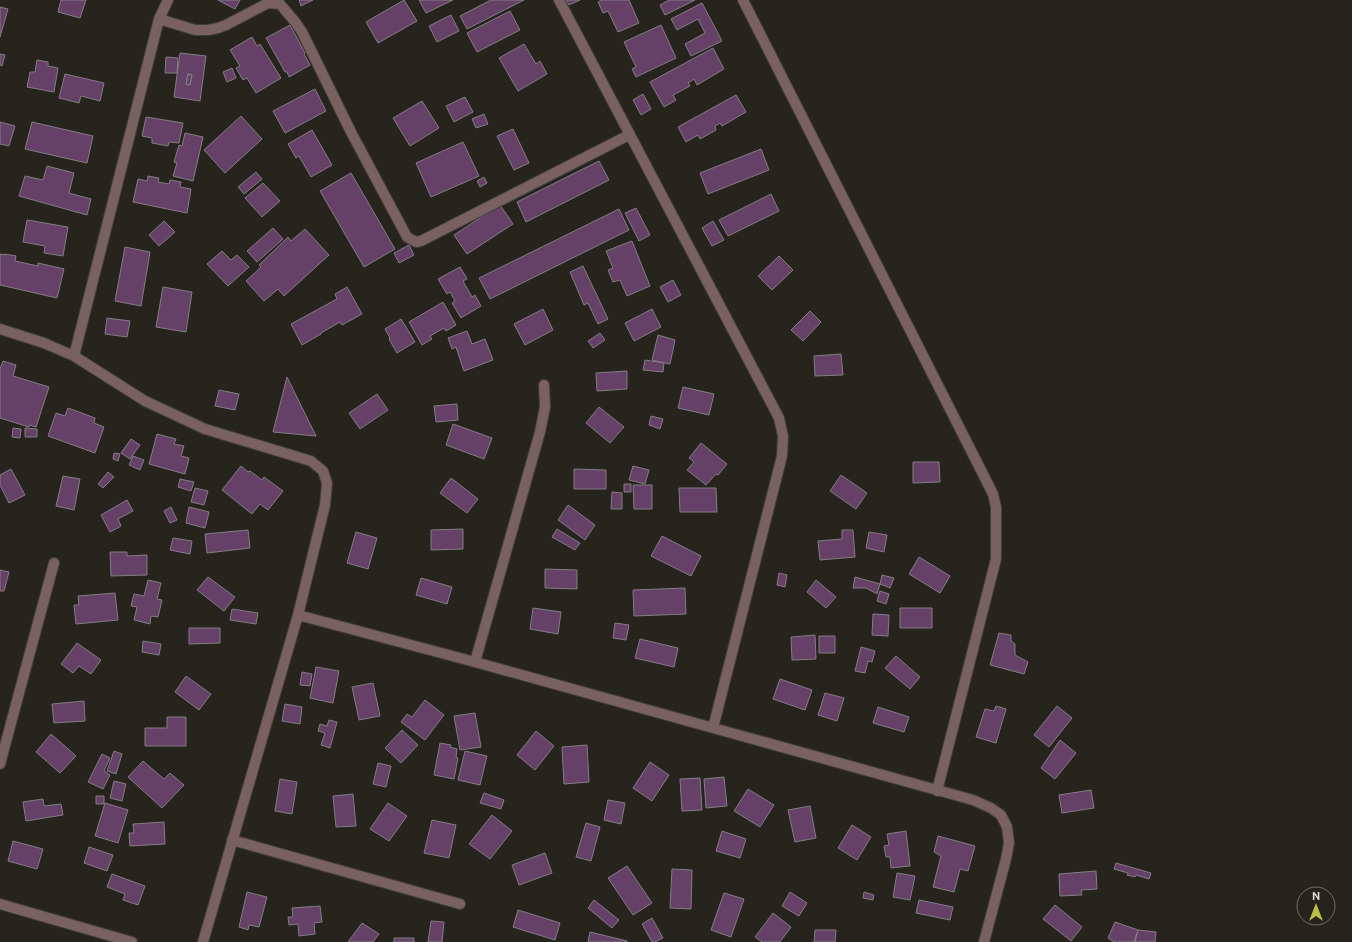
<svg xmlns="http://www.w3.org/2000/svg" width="1352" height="942" font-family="Ubuntu,sans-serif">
  <rect width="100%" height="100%" fill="#26241d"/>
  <!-- building -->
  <path fill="#654167" stroke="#837d83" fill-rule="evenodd" d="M61 0H86L80 18 58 12Z
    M218 0H240L235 9Z
    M299 0H313L301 6Z
    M404 0 417 21 378 43 366 22Z
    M419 0H453L426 13Z
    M491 0H524L467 29 460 16Z
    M566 0H580L569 5Z
    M602 0H629L639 23 618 32 608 11 603 13 598 2Z
    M669 0H695L665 15 660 5Z
    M702 3 722 41 691 56 685 44 705 33 698 19 677 30 671 19Z
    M0 7 8 9 0 37Z
    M510 11 520 30 477 52 467 33Z
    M451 15 459 31 437 42 429 26Z
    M290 25 305 53 304 54 310 65 289 77 287 72H285L266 38Z
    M661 25 676 58 636 77 632 69 636 67 624 42Z
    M252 37 257 46 260 44 281 78 256 93 247 78 243 80 236 68 240 66 230 50Z
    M524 44 536 64 540 61 547 74 518 91 499 58Z
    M713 48 724 69 697 85 694 79 688 83 690 86 673 95 676 100 664 107 650 82Z
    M180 53 206 56 200 101 174 97ZM188 74 192 75 190 85 186 84Z
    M0 54 5 55 2 66 0 65Z
    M166 57 178 58 177 73H165Z
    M37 60 48 62V66L58 68 54 92 27 87 30 72H35Z
    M232 68 236 78 227 82 223 72Z
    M65 74 104 83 100 101 81 96 79 103 59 98Z
    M188 74 192 75 190 85 186 84Z
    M315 89 326 111 285 133 273 111Z
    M643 94 651 109 641 115 633 100Z
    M736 95 746 112 722 126 720 123 715 126 716 130 700 139 698 135 686 142 678 127Z
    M465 97 473 112 454 122 446 106Z
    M422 101 439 128 410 146 393 118Z
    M484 114 488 124 476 128 472 119Z
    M241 116 262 139 225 173 204 150Z
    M146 117 183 123 179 143 169 142 168 146 152 143V138L142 136Z
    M0 122 15 126 9 146 0 144Z
    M32 122 93 136 87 163 25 149Z
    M513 129 529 163 514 170 497 136Z
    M312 130 332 165 311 177 299 156 296 158 288 144Z
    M185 133 203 137 193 181 173 176 177 163 174 162 179 145 182 146Z
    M463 142 479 176 431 197 416 163Z
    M761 149 769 170 708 194 700 173Z
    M599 161 609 180 526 222 517 202Z
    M47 166 74 173 69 193 91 199 87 215 19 196 25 176 43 180Z
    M256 172 262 179 244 194 238 187Z
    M351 173 395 249 364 267 320 191Z
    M148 176 159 178 158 182 169 184 170 180 181 182 180 187 191 189 187 213 133 202 138 179 147 181Z
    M484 177 487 183 480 187 477 181Z
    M263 183 280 201 262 217 245 198Z
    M771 194 779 211 728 236 719 220Z
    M500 205 513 224 467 254 454 235Z
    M636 208 650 235 639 241 625 213Z
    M619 209 629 230 490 299 479 278Z
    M27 220 68 227 63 256 44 253 45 246 23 242Z
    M164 221 175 232 159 246 149 235Z
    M713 221 724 240 712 246 702 228Z
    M273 228 283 239 257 262 247 251Z
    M305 229 329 255 284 296 278 289 264 301 246 281 261 267 259 265 288 237 291 241Z
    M632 241 650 286 627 296 620 280 613 282 608 270 613 268 606 251Z
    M409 245 414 255 399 263 394 253Z
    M125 247 150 252 141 306 115 301Z
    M222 251 231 260 237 255 249 267 228 286 207 264Z
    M0 254 5 255V254L16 256 15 261 38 266V263L64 269 57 298 0 285Z
    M779 256 793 270 772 290 758 276Z
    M583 266 608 319 598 324 588 303 584 305 570 272Z
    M460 267 467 279 463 281 472 297 475 295 481 306 461 318 452 303 455 301 450 292 447 294 438 279Z
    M673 280 681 295 668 302 660 287Z
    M163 287 192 292 186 332 156 327Z
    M347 287 362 314 342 325 340 322 321 333V334L302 345 291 324 337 299 335 294Z
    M443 302 456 325 446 331 444 328 430 336 432 339 422 345 409 322Z
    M543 309 553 330 525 345 514 324Z
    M652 309 661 327 634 341 625 323Z
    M810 311 821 322 803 341 791 330Z
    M107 318 130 321 127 337 105 334Z
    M401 319 415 342 397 353 389 339 390 338 385 329Z
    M467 331 472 344 485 339 493 360 464 371 456 347 452 349 448 338Z
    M600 333 605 340 593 348 588 341Z
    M658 335 675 340 670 364 652 360Z
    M841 354 843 375 815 376 814 356Z
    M645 360 664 363 663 372 643 370Z
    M3 361 16 365 13 376 49 387 36 427 30 425 29 427 0 418V369Z
    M627 371V389L597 391 596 373Z
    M287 377 316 436 273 432Z
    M683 387 714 394 709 415 678 408Z
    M219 390 239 394 235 410 215 406Z
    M377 394 388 410 360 429 349 413Z
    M457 404 458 420 436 422 434 406Z
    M599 407 624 427 610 443 586 423Z
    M68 408 95 418 94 423 104 427 95 453 48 436 56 413 65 416Z
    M651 416 663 419 660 429 649 425Z
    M453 424 492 438 484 459 446 445Z
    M13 428 21 429 20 438 12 437Z
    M25 428 37 429V437H25Z
    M157 434 176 439 174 444 184 446 181 456 189 458 185 474 149 464Z
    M131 439 140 445 130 459 121 453Z
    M701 443 727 464 718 475 716 474 706 485 687 470 694 462 689 458Z
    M114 453 120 454 118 461 113 459Z
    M133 456 144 460 140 470 129 465Z
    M913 462H939L940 482 913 483Z
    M241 466 248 472 250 471 262 480 264 477 283 491 268 510 260 504 252 514 222 490Z
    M633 466 649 470 645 484 629 480Z
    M11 469 25 495 9 503 0 485V475Z
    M574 469 606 470V489H574Z
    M108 472 114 477 103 488 98 484Z
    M841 475 867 493 856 509 830 491Z
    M63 476 80 479 74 510 56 506Z
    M451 478 478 499 467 513 440 493Z
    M180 479 194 482 191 491 178 487Z
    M624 484H631V492H624Z
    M633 485H652V509H634Z
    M195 488 208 491 204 505 191 502Z
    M679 488H716L717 512H680Z
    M612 492 622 493V509H611Z
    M127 500 133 511 118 519 121 526 110 532 101 515Z
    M568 505 595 525 585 540 558 520Z
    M171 507 177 520 170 523 164 511Z
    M189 507 209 512 205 528 186 523Z
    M463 529V549L431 550V530Z
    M557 529 580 543 575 550 552 537Z
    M248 530 250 548 207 553 205 534Z
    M842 530H853L855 557 820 560 818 541 842 539Z
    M356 532 377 538 368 569 347 563Z
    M869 532 887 535 884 552 866 548Z
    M662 536 701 556 691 576 651 556Z
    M173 538 192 541 190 554 170 550Z
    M110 552H127V556L147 555V575L111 576Z
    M919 557 950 576 940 593 909 574Z
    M545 569 577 570V589L545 588Z
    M0 570 9 572 4 591H0Z
    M779 573 787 575 785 587 777 585Z
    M882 575 894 578 890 588 880 584Z
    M208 577 235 597 224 611 197 590Z
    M855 577 880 584 877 594 866 588H853Z
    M421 578 452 587 447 604 416 595Z
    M148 580 161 583 157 599 162 600 158 617 151 616 150 624 134 620 137 607 131 606 134 594 144 596Z
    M816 580 836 597 826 608 807 592Z
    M685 588 686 614 634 616 633 590Z
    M880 591 889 594 886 604 877 601Z
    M115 593 118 620 76 624 74 605H79L78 596Z
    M533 608 561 612 558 634 530 629Z
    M900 608H932V628H900Z
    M232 609 258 613 256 624 230 620Z
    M873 614 889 615 888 636 872 635Z
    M615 623 629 625 626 640 613 638Z
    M189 628H220V643L189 644Z
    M999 633 1011 635V641L1015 644V655L1028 662 1024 674 990 665Z
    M815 635 816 659 792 660 791 637Z
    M819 636H835V653H819Z
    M640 639 678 648 674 667 635 658Z
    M143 641 161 644 159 655 142 652Z
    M77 643 101 660 91 674 79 666 73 673 61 664Z
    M861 647 875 651 872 662 868 661 865 673 855 671Z
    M896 656 920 677 910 689 885 668Z
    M316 667 339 671 333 703 310 698Z
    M302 672 312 674 310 686 300 685Z
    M186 676 211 694 199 710 175 692Z
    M780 679 812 690 805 710 773 699Z
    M373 683 380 716 359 720 352 687Z
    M825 693 844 698 837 721 818 715Z
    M425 700 444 715 425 740 401 722 407 714 412 717Z
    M84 701 85 721 54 723 52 704Z
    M285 704 302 707 300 724 282 721Z
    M996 706 1006 709 996 743 976 737 985 709 994 711Z
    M1057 706 1072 718 1049 747 1034 735Z
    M878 707 909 717 904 732 873 723Z
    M475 713 481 747 460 750 454 716Z
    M167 717H186V746H145V728H167Z
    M329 720 337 722 330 748 321 745 325 733 318 731 320 724 327 726Z
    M402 730 418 745 401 763 385 748Z
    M536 731 554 746 535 770 517 755Z
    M51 734 76 756 60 773 36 752Z
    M1060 740 1076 753 1055 779 1041 768Z
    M440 743 451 745 450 747 457 749 456 757 458 758 454 779 434 775Z
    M587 745 589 782 564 784 562 747Z
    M114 751 122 754 116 774 107 771Z
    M465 751 487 756 480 785 458 780Z
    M102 754 110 758 104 771 110 775 103 789 88 782Z
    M143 761 164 779 170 773 184 785 162 808 128 777Z
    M650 762 669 775 652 801 633 788Z
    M378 763 391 766 386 787 373 784Z
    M724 777 727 806 706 808 704 779Z
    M700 778 702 810 682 811 680 779Z
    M280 779 297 782 292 814 275 811Z
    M114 781 126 784 122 801 110 798Z
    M748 789 774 805 760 827 734 811Z
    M1091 790 1094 808 1062 813 1059 795Z
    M484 793 504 800 501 809 480 803Z
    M353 794 356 826 336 827 333 796Z
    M96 796H104V804H96Z
    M43 799 44 806 61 804 63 815 26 821 23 802Z
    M608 800 625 803 621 824 604 820Z
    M105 803 128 810 118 843 95 836Z
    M388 803 407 816 389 841 370 829Z
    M810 806 816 838 795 842 788 810Z
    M492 815 512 831 490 859 469 844Z
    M432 820 456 825 449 858 424 853Z
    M164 822 165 844 130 846 129 833H134L133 824Z
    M586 823 600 827 591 861 576 857Z
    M852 825 871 837 857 860 838 848Z
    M722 831 746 839 740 858 716 851Z
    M906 831 910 866 891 868 890 857H886L884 846 889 845 887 834Z
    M938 836 975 846 968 871 960 869 954 892 933 887 941 856 934 852Z
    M13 841 43 849 37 869 8 861Z
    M89 847 113 855 107 871 84 863Z
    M545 853 552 873 519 885 512 865Z
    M1116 863 1151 873 1149 879 1136 875 1135 877 1127 875 1128 873 1114 869Z
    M627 866 652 903 633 915 608 878Z
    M672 869 692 870 691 909 670 908Z
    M1096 871 1097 889 1081 890 1082 895 1060 896 1059 874Z
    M897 873 915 876 910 900 893 897Z
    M112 874 145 886 138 905 123 900 125 894 107 887Z
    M247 892 267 897 259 927 249 925 248 930 239 927Z
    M790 892 807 903 799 916 782 906Z
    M864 892 874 895 873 900 863 898Z
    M724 893 744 899 731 937 711 930Z
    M594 900 619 920 612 928 588 908Z
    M919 900 953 907 950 920 916 913Z
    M1055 905 1082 927 1071 941 1043 919Z
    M320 906 322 922 314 923 315 934 299 936 298 924 289 925 288 917H293L292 908Z
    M518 910 560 923 555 940 513 927Z
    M773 913 791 927 780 942H762L755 937Z
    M652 918 663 938 655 942H652L642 924Z
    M431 921 444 922 442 942H428Z
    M1115 922 1138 930 1134 942H1114L1108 938Z
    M362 923 379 934 373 942H348Z
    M815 930H836L835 942H814Z
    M1138 930 1156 932 1155 942H1135Z
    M590 932 627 941V942H588Z
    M394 938H414V942H394Z"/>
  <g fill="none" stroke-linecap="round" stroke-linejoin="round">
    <!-- minor casing -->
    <g stroke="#403e38" stroke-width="12">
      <path id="minor" d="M559 0 779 418 783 436 782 456 713 728
        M743 0 993 494 996 507V559L937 791
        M159 19 195 30H208L218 28 226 25 268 3 280 4 296 23 302 32 351 132 407 237 416 242 421 241 629 135
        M0 329 44 343 74 356 145 401 205 429 311 461 323 471 327 483 325 505 298 615 203 942
        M74 356 159 19 168 0
        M298 615 475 662 973 800 991 808 1001 815 1007 827 1009 843 1006 859 984 942
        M475 662 540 432 545 407 544 385
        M0 764 54 563
        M232 840 460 904
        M0 904 132 942"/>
    </g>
    <!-- minor -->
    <use href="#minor" stroke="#796061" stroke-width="10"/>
  </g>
  <!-- north arrow -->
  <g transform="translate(1316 906)"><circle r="19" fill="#26241d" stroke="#716f69"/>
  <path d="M0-3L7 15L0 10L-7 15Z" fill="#bac046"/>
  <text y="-6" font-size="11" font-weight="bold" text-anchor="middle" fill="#e1e0db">N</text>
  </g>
</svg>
